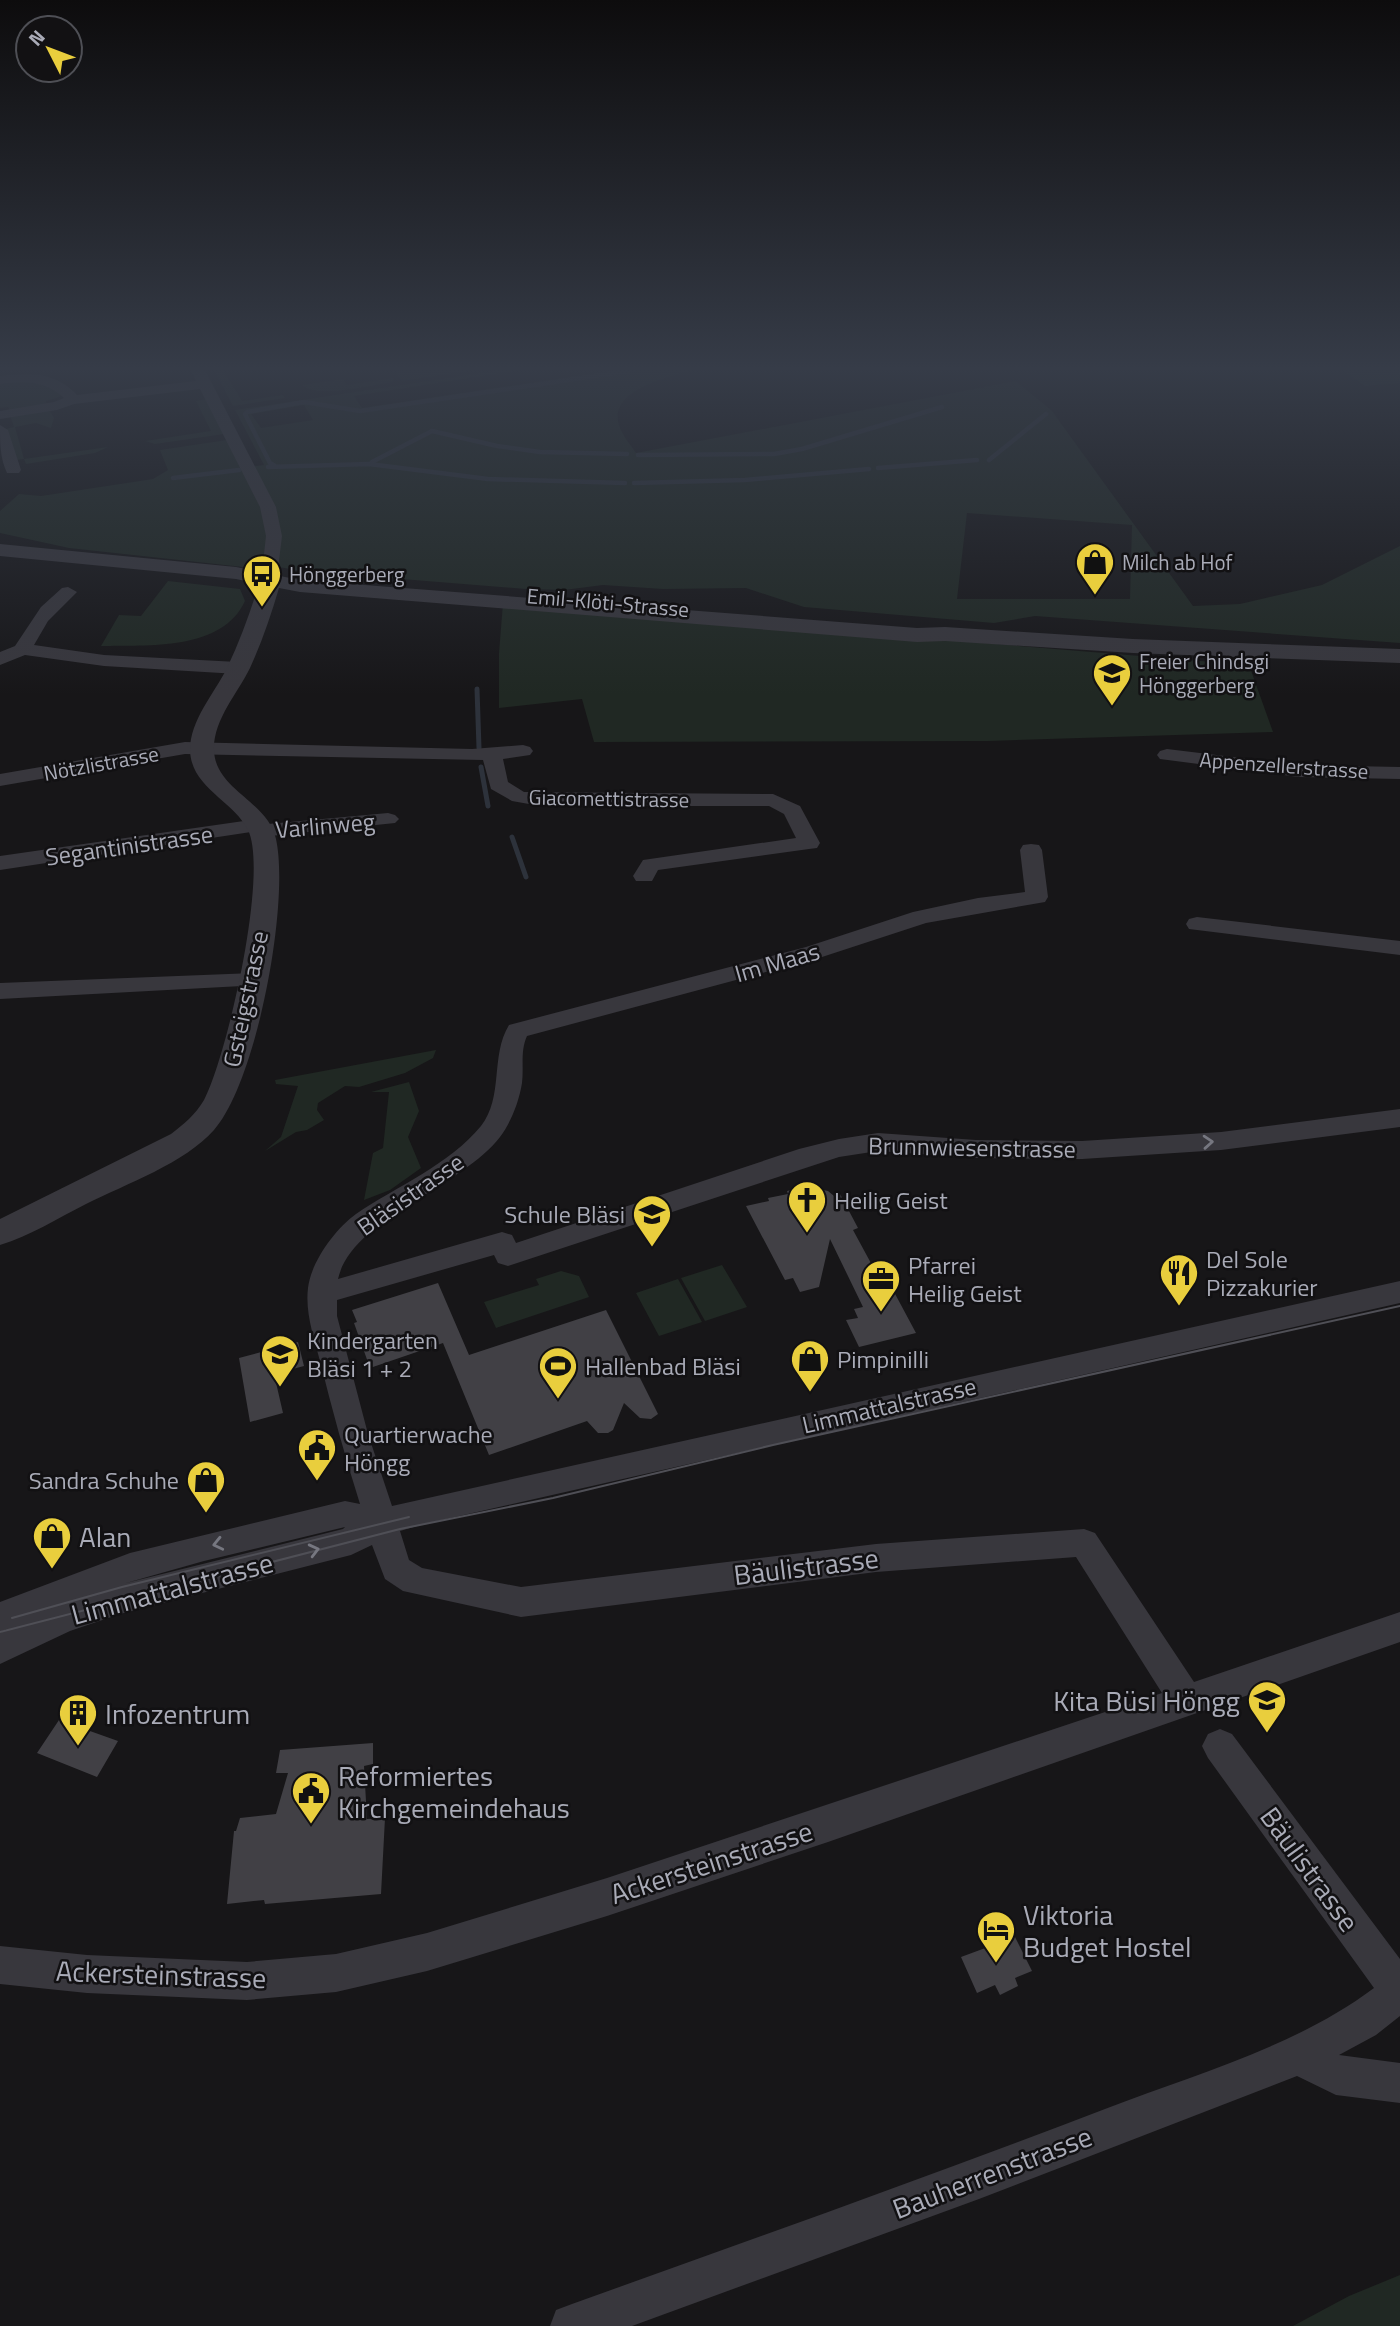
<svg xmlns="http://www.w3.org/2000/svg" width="1400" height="2326" font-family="'Titillium Web',sans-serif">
  <rect width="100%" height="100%" fill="#171618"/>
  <!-- green -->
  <path fill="#202823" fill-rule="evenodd" d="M214 370H223L242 401 283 395 285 398 233 406Z
    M407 370H476L402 381 395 372Z
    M501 370H522L354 396 362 408 616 370H695C672 376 608 389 619 425 622 435 630 444 636 453L1016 381 1052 411 1193 606 1240 604 1322 585 1400 546V643L1035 616 994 623 804 607 746 588 663 589 603 585 564 590 526 589 302 571 261 564 243 567 69 548 0 533V511L19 494 41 496 153 479 168 470 160 450 227 440 241 468 264 465 235 410ZM304 405 313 420 261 428 251 414ZM967 513 1132 525 1130 599H957Z
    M1342 370H1400V383L1365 386Z
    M393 378V382C373 385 316 399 302 385L343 379 347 385Z
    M12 381 43 382 62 396 46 401 47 405 10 411 8 407 0 408V383Z
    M207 399 224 434 155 444 145 441 211 431 196 401Z
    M49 409 54 418 51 428 36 423 15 427 24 459 108 447 95 453 26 464 24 459 16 460 6 429 14 427 10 415Z
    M168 581 240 589 245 601C222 651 148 645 101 646L119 615 141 616Z
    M503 603 1249 665 1273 732 988 741 594 742 582 699 499 708V653Z
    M436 1050 433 1058 405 1073 359 1087 345 1086 318 1103 317 1110 324 1120 307 1130 296 1132 265 1151 281 1137 298 1086 276 1084 275 1080Z
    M409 1082 419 1111 408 1137 421 1168 390 1190 364 1200 373 1153 383 1148 389 1092H371Z
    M722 1265 747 1307 705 1321 681 1278Z
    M561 1271 579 1276 589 1297 496 1328 484 1302 539 1285 536 1279Z
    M678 1279 702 1322 659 1336 636 1293Z
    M1400 2275V2326H1293L1349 2296Z"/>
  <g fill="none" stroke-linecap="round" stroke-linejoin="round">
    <!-- stream-far1 -->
    <path stroke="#2d323b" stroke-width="4.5" d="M638 455 774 454 802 449 942 407
      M989 460 1046 414
      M372 462 432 431 497 446 540 452 627 454
      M275 466 270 463 245 414 247 412 304 402 360 411 635 370
      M268 467 369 464 488 479 625 483
      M878 468 977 460
      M173 478 239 470
      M634 483 745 480 869 469"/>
    <!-- stream -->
    <path stroke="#2d323b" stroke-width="5" d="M477 689 479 748
      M481 767 488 806
      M512 837 526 877"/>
  </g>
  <!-- building -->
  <path fill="#414045" d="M816 1184 819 1189 828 1191 834 1196 840 1194 858 1228 853 1230 879 1278 886 1277 916 1333 859 1347 846 1320 858 1318 854 1309 863 1307 830 1239 819 1287 800 1292 793 1278 785 1280 746 1206 769 1201 768 1198 788 1194 787 1191Z
    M438 1283 469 1355 606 1310 658 1414 651 1419 640 1418 624 1403 613 1430 608 1433H598L587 1421 489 1455 443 1343 370 1368 354 1323 357 1322 352 1310Z
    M298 1342 304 1366 274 1374 283 1413 250 1422 239 1358Z
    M59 1720 118 1741 97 1777 37 1753Z
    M373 1743V1764L364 1766 367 1819 385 1818 381 1894 265 1904 264 1900 227 1904 234 1831H236L240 1818 276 1814 288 1773H276L280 1750Z
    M1015 1937 1032 1971 1015 1978 1018 1986 1000 1995 995 1985 977 1993 961 1957Z"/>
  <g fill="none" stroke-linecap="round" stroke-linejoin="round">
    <!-- minor -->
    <path fill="#38373d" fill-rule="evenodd" d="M191 370H205L276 507 282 536 276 585H264L261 581 266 536 260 507 200 389 74 404 57 410 0 419V411L54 402 64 398C44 380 25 381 0 384V376C29 372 56 372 77 395L196 381Z
      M0 425 8 430 21 470 19 473H7C0 458 0 443 0 425Z
      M68 587 77 592 48 621 34 645 104 655 238 662 247 668 238 674 104 666 25 655 0 665V652L15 646 41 607 62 588Z
      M185 742 472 749 523 745 530 747 533 751 530 755 503 759 508 782 524 792 773 794 800 806 820 843 817 848 809 849 658 870 652 881H636L633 876 643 860 796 838 784 814 769 806H540L512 801 491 789 483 760 185 754 0 786V774Z
      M1167 749 1299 765 1400 767V779L1299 777 1160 759 1157 755 1160 751Z
      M388 813 395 815 399 819 395 823 261 837 251 832 0 870V856L258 819 268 824Z
      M1031 844 1039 845 1042 850 1048 897 1045 902 926 923 822 957 527 1036C520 1051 524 1067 522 1083 519 1102 511 1122 500 1137 461 1188 352 1218 338 1279L502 1232 512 1235 516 1243 799 1149 839 1139 878 1133 976 1140 1082 1141 1221 1132 1400 1109V1127L1221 1150 1082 1159 976 1158 878 1151 839 1157 508 1266 498 1263 494 1255 337 1300V1316L368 1434 392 1506 1400 1281V1303L424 1524 400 1531 409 1560 422 1568 521 1587 876 1544 1084 1529 1095 1533 1194 1682 1400 1612V1642L828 1842 607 1916 427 1971 336 1992 247 2000 87 1993 0 1984V1946L87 1955 247 1962 336 1954 427 1933 607 1878 1162 1693 1076 1557 876 1572 521 1617 403 1591 385 1579 372 1545 351 1555 120 1614 70 1631 0 1664V1633L7 1629 0 1632V1602L130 1553 345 1501 360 1504C345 1457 332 1409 320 1361 314 1338 305 1313 308 1288 311 1262 335 1229 356 1214 397 1186 449 1165 481 1126 504 1097 490 1056 509 1025L806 947 913 912 978 898 1025 892 1020 850 1023 845ZM345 1527 343 1529 126 1583 204 1561Z
      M1197 917 1400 941V955L1189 929 1186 924 1189 919Z
      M254 973 262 975 266 980 262 985 0 999V983Z
      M1220 1729 1232 1734 1400 1959V2016L1376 2035 1339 2055 1400 2063V2103L1336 2095 1297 2076 979 2199 632 2326H550L556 2310 572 2304C750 2240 928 2177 1105 2109 1196 2074 1295 2047 1374 1988L1208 1758 1202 1746 1208 1734Z"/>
    <!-- tertiary -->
    <path fill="#38373d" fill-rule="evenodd" d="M0 544 236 567 300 580 917 628 945 627 1133 639 1400 649V663L1133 653 945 641 917 642 300 592 279 588C271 615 262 642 250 668 238 693 213 720 214 750 215 790 268 801 276 839 290 902 257 1081 214 1130 185 1163 126 1184 86 1204 58 1218 30 1236 0 1245V1219L171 1134C183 1125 196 1114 204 1100 227 1056 269 873 248 830 233 800 191 788 190 750 190 720 214 694 227 668 240 641 250 613 259 584L236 579 0 556Z"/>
    <!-- tram -->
    <path stroke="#4f4f56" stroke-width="2" d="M12 1618 122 1587 409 1517
      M0 1632 400 1529 553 1498 773 1445 1400 1306"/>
  </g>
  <!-- one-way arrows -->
  <defs><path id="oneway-chevron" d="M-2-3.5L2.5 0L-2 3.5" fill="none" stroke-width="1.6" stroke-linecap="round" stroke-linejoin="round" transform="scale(1.75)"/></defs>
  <g stroke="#767780">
    <use href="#oneway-chevron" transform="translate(1208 1142) rotate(-4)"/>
    <use href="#oneway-chevron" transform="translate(218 1544) rotate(167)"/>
    <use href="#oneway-chevron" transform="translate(314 1550) rotate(-14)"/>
  </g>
  <!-- sky -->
  <linearGradient id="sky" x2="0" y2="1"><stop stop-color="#0d0c0d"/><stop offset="0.53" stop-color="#363c48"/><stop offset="1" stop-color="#363c48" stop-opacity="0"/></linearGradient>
  <rect width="1400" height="695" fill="url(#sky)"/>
  <!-- icons -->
  <defs>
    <g id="shop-pin" transform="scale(2.0125)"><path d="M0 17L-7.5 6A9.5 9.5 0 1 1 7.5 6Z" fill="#e9ce3d" stroke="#121113"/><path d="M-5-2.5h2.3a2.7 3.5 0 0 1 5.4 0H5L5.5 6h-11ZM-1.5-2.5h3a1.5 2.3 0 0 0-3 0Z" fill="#111"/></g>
    <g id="bus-pin" transform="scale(2.0125)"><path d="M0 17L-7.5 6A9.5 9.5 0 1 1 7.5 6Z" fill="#e9ce3d" stroke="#121113"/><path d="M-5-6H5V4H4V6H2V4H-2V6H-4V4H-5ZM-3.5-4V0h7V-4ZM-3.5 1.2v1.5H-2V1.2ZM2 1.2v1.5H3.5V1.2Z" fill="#111"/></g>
    <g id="school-pin" transform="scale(2.0125)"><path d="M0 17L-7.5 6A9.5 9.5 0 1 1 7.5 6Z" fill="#e9ce3d" stroke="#121113"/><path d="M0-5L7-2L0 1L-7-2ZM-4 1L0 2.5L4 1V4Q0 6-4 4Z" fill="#111"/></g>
    <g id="church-pin" transform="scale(2.0125)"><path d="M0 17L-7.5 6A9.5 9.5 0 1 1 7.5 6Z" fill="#e9ce3d" stroke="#121113"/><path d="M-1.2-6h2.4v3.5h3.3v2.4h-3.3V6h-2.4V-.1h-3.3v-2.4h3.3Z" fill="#111"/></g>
    <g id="restaurant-pin" transform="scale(2.0125)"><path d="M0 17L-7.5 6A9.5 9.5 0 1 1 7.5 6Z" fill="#e9ce3d" stroke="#121113"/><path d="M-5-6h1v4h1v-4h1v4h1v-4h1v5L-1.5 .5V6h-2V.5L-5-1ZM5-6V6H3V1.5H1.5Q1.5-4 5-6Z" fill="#111"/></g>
    <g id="office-pin" transform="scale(2.0125)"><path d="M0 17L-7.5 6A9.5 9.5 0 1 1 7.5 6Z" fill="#e9ce3d" stroke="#121113"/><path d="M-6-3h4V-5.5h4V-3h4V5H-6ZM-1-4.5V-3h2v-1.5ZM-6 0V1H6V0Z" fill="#111"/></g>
    <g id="stadium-pin" transform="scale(2.0125)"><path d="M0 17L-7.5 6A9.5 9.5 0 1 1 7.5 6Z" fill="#e9ce3d" stroke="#121113"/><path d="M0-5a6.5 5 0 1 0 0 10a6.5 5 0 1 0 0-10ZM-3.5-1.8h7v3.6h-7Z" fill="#111"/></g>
    <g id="civic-pin" transform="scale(2.0125)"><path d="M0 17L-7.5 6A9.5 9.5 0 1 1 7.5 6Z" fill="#e9ce3d" stroke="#121113"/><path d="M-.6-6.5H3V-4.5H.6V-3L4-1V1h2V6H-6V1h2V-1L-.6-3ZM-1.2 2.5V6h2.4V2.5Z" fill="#111"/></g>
    <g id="building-pin" transform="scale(2.0125)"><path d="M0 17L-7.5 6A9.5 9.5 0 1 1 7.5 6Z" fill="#e9ce3d" stroke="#121113"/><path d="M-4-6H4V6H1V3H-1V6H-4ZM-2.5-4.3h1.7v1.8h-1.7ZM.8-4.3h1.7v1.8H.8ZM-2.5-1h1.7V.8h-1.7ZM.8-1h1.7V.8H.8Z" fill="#111"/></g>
    <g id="hotel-pin" transform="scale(2.0125)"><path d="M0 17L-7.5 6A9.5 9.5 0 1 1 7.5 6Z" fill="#e9ce3d" stroke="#121113"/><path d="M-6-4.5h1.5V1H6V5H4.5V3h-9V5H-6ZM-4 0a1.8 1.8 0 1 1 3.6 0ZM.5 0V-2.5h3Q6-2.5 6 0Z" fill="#111"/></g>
  </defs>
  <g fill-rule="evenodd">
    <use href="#shop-pin" x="1095" y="562"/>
    <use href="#bus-pin" x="262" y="574"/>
    <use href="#school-pin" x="1112" y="673"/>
    <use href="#church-pin" x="807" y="1200"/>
    <use href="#school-pin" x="652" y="1214"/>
    <use href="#restaurant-pin" x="1179" y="1273"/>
    <use href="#office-pin" x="881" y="1279"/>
    <use href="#school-pin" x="280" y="1354"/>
    <use href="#shop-pin" x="810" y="1359"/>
    <use href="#stadium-pin" x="558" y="1366"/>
    <use href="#civic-pin" x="317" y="1448"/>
    <use href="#shop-pin" x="206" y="1480"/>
    <use href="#shop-pin" x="52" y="1536"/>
    <use href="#school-pin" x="1267" y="1700"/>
    <use href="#building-pin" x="78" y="1713"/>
    <use href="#civic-pin" x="311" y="1791"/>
    <use href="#hotel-pin" x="996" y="1930"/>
  </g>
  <g text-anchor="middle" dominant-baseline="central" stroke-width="5" stroke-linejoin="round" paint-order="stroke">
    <!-- far-poi labels -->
    <g font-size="21" fill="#a9abb7" stroke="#121113" text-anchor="start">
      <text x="1122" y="562">Milch ab Hof</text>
      <text x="289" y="574">Hönggerberg</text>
      <text x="1139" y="661">Freier Chindsgi<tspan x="1139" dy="24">Hönggerberg</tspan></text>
    </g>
    <!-- far-street labels -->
    <g font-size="21" fill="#a9abb7" stroke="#121113">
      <text transform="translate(608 602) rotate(5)">Emil-Klöti-Strasse</text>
      <text transform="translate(101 763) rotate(-10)">Nötzlistrasse</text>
      <text transform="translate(1284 765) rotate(4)">Appenzellerstrasse</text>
      <text transform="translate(609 798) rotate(1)">Giacomettistrasse</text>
    </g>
    <!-- street labels -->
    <g font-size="24" fill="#a9abb7" stroke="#121113">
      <text transform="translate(325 825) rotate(-5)">Varlinweg</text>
      <text transform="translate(129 845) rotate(-8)">Segantinistrasse</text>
      <text transform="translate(777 962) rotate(-16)">Im Maas</text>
      <text transform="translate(245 999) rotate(-78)">Gsteigstrasse</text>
      <text transform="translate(972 1147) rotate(1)">Brunnwiesenstrasse</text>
      <text transform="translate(410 1194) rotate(-35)">Bläsistrasse</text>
      <text transform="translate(889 1405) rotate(-13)">Limmattalstrasse</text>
    </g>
    <!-- poi labels -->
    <g font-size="24" fill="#a9abb7" stroke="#121113" text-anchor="start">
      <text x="834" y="1200">Heilig Geist</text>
      <text x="625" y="1214" text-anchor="end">Schule Bläsi</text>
      <text x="1206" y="1259">Del Sole<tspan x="1206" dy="28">Pizzakurier</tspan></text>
      <text x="908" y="1265">Pfarrei<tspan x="908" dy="28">Heilig Geist</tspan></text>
      <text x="307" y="1340">Kindergarten<tspan x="307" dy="28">Bläsi 1 + 2</tspan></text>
      <text x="837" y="1359">Pimpinilli</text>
      <text x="585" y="1366">Hallenbad Bläsi</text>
      <text x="344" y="1434">Quartierwache<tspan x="344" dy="28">Höngg</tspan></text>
      <text x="179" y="1480" text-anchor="end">Sandra Schuhe</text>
    </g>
    <!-- near-poi labels -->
    <g font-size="28" fill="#a9abb7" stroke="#121113" text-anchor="start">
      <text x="79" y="1536">Alan</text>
      <text x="1240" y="1700" text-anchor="end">Kita Büsi Höngg</text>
      <text x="105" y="1713">Infozentrum</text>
      <text x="338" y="1775">Reformiertes<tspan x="338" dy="32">Kirchgemeindehaus</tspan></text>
      <text x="1023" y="1914">Viktoria<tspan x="1023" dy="32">Budget Hostel</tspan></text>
    </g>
    <!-- near-street labels -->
    <g font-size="28" fill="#a9abb7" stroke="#121113">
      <text transform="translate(806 1566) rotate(-7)">Bäulistrasse</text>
      <text transform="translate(172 1588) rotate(-15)">Limmattalstrasse</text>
      <text transform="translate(711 1862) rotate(-18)">Ackersteinstrasse</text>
      <text transform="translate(1310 1869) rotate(54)">Bäulistrasse</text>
      <text transform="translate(161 1974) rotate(2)">Ackersteinstrasse</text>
      <text transform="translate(992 2172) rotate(-21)">Bauherrenstrasse</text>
    </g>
  </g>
  <!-- north arrow -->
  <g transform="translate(49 49) rotate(312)"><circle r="33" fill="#121113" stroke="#4e4f55" stroke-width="2"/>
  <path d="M0-5L12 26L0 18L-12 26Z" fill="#e9ce3d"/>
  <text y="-10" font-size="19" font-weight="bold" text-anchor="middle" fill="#a9abb7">N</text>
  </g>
</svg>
